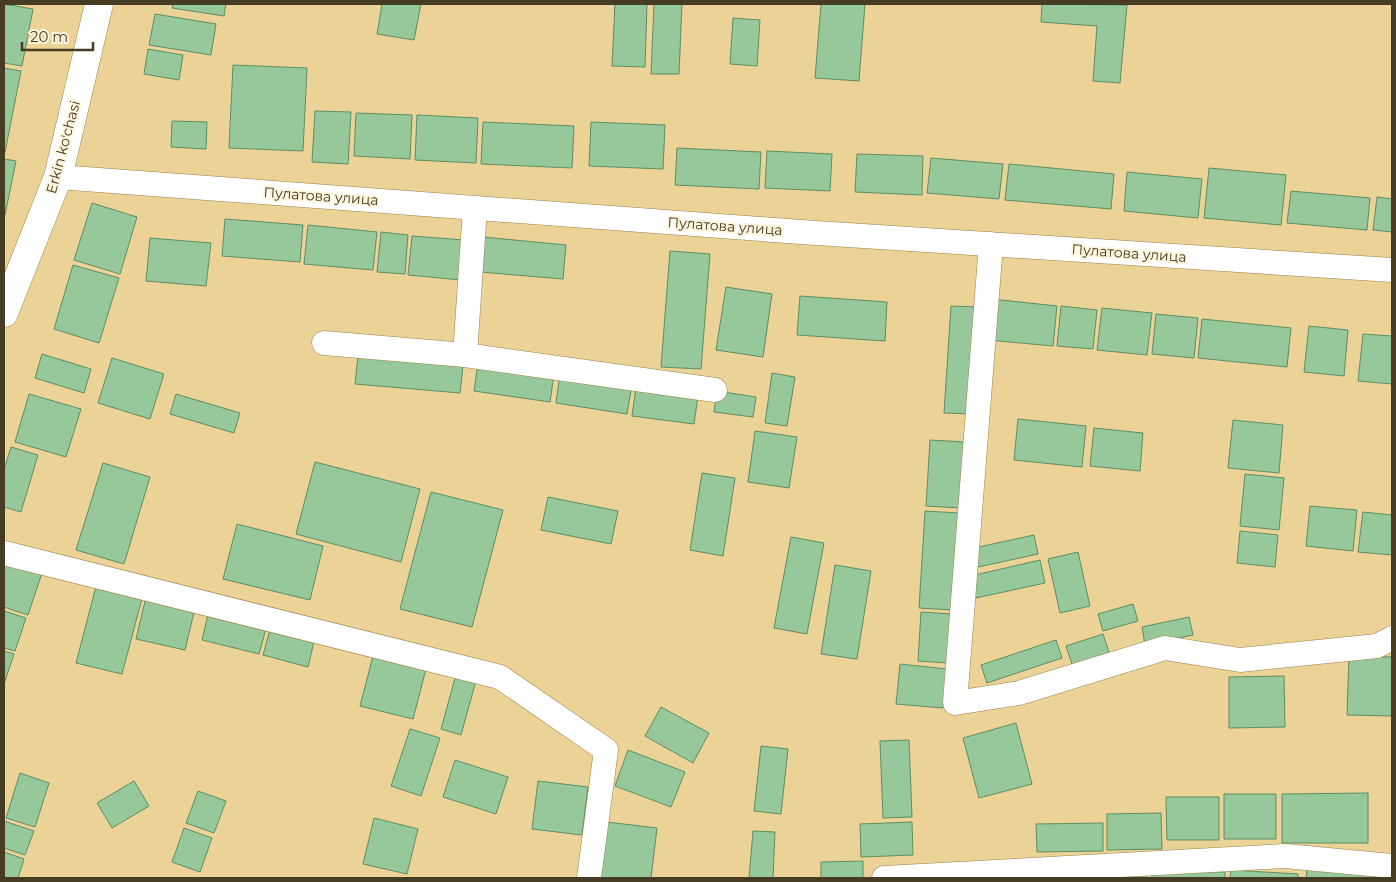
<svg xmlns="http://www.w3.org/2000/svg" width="1396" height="882" font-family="Montserrat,sans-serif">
  <rect width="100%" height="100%" fill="#ebd297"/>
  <!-- building -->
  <path fill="#96c89b" stroke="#5e8d63" d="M4 4 33 9 22 66 4 63Z
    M173 4H226L224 16 172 8Z
    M382 4H421L414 40 377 34Z
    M615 4H647L645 67 612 66Z
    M654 4H682L679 74H651Z
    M821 4H865L859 81 815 78Z
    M1042 4 1127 5 1120 83 1093 81 1097 26 1041 22Z
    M155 14 216 24 211 55 149 45Z
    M733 18 760 20 757 66 730 64Z
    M148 49 183 55 179 80 144 74Z
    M233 65 307 68 303 151 229 148Z
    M4 68 21 71 5 152H4Z
    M315 111 351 112 348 164 312 162Z
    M356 113 412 115 410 159 354 156Z
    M417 115 478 118 476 163 415 160Z
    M172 121 207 122 206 149 171 147Z
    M483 122 574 126 572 168 481 164Z
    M591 122 665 125 663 169 589 166Z
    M677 148 761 152 759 189 675 185Z
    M767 151 832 154 830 191 765 188Z
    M857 154 923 156 922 195 855 192Z
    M931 158 1003 164 999 199 927 193Z
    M4 159 16 161 5 215H4Z
    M1009 164 1114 174 1111 209 1005 200Z
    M1209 168 1286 175 1281 225 1204 218Z
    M1127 172 1202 179 1198 218 1124 211Z
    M1291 191 1370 198 1367 230 1287 223Z
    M1377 197 1392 199V232L1373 230Z
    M92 203 137 217 120 274 74 260Z
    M225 219 303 225 300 262 222 256Z
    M308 225 377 232 373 270 304 264Z
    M381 232 408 235 405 274 377 272Z
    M412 236 464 240 461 280 408 275Z
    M483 237 566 245 563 279 480 272Z
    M150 238 211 243 206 286 146 281Z
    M670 251 710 254 701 369 661 367Z
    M73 265 119 278 99 343 54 329Z
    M726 287 772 294 763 357 716 350Z
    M800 296 887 302 885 341 797 335Z
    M992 299 1057 306 1053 346 988 340Z
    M951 306 980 307 973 414 944 413Z
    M1061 306 1097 310 1093 349 1057 346Z
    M1102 308 1152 313 1147 355 1097 350Z
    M1156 314 1198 318 1194 358 1152 354Z
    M1202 319 1291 328 1287 367 1198 358Z
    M1309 326 1348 330 1344 376 1304 372Z
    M1363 334 1392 336V384L1358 381Z
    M42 354 91 369 84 393 35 378Z
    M358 356 463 366 460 393 355 384Z
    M112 358 164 374 150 419 98 403Z
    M478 363 554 374 550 402 474 391Z
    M772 373 795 377 787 426 765 423Z
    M560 374 632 385 627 414 556 403Z
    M636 387 698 396 694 424 632 416Z
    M717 391 756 397 753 417 714 412Z
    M29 394 81 409 66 457 15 442Z
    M176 394 240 413 234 433 170 414Z
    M1018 419 1086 426 1082 467 1014 460Z
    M1233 420 1283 425 1279 473 1228 468Z
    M1094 428 1143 433 1140 471 1090 466Z
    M755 431 797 437 789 488 748 482Z
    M930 440 965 442 960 508 926 506Z
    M11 447 38 455 21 512 4 507V470Z
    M315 462 420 489 401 562 296 534Z
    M103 463 150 477 124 564 76 550Z
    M702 473 735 478 723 556 690 550Z
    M1245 474 1284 478 1279 530 1240 526Z
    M431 492 503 510 472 627 400 609Z
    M548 497 618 511 611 544 541 530Z
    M1310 506 1357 510 1353 551 1306 546Z
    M925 511 959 513 953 610 919 608Z
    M1363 512 1392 515V555L1358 552Z
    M237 524 323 546 310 600 223 579Z
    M1240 531 1278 535 1275 567 1237 563Z
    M1034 535 1038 554 969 569 965 550Z
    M791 537 824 543 807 634 774 628Z
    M1078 552 1090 606 1060 613 1048 559Z
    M4 558 43 570 28 615 4 607Z
    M1040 560 1045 583 976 598 971 576Z
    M835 565 871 571 857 659 821 654Z
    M98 579 144 591 122 674 76 663Z
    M147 593 196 604 185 650 136 639Z
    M1133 604 1138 621 1103 631 1098 614Z
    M209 610 267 625 259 654 202 640Z
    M4 611 26 618 15 651 4 648Z
    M921 612 952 614 949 663 918 661Z
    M1189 617 1193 635 1145 645 1142 627Z
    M271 626 315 637 308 667 263 655Z
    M1103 634 1110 655 1073 667 1066 646Z
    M1056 640 1062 658 987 683 981 665Z
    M4 651 14 654 4 684Z
    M373 656 426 669 413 719 360 706Z
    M1349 656 1392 657V716L1347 715Z
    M900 664 947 669 943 708 896 704Z
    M457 671 477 677 461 735 441 729Z
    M1284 676 1285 727 1229 728V677Z
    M661 707 709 733 693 763 645 736Z
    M1016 723 1032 784 979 798 963 738Z
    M410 729 440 738 421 796 391 786Z
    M909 740 912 817 883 818 880 741Z
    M761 746 788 749 781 814 754 811Z
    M628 750 685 772 671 807 615 786Z
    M455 760 508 777 496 814 443 797Z
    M20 773 49 783 35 827 6 818Z
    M134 781 149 806 112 828 97 803Z
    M538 781 588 787 582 835 532 829Z
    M198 791 226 801 214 833 186 823Z
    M1368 793V843H1282V794Z
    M1224 794H1276V839H1224Z
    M1166 797H1219V840H1167Z
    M1161 813 1162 849 1107 850V814Z
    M374 818 418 829 407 874 363 864Z
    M4 821 34 831 25 855 4 848Z
    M607 822 657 828 651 878H600Z
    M912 822 913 855 861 857 860 824Z
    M1103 823V851L1037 852 1036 824Z
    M184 828 212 838 200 872 172 862Z
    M753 831 775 832 773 878H749Z
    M4 852 24 859 18 878H4Z
    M863 861V878H821V862Z
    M1308 863 1391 875V878H1306Z
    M1231 870 1298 874V878H1230Z
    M1152 871 1225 872V878H1152Z
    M1146 873V878H1072Z"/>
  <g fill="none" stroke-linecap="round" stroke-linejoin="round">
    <!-- minor casing -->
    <g stroke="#9a8249" stroke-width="25">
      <path id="minor" d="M58 177 801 232 1392 270
        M991 244 955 703 1019 693 1165 648 1240 660 1377 646 1392 638
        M324 343 465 355 715 390
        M465 355 475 208
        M4 553 500 677 606 750 589 878
        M884 878 1285 856 1392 866"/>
    </g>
    <!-- major casing -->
    <g stroke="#9a8249" stroke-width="29">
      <path id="major" d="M4 313 58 177 99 4"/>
    </g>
    <!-- minor -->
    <use href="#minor" stroke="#fff" stroke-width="24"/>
    <!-- major -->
    <use href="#major" stroke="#fff" stroke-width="28"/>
  </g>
  <g text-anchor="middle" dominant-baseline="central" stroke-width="4" stroke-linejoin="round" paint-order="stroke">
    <!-- street labels -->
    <g font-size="14" fill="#463b23" stroke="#fff5dd">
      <text transform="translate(63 147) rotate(-75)">Erkin ko'chasi</text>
      <text transform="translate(321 196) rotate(4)">Пулатова улица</text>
      <text transform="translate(725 226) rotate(4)">Пулатова улица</text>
      <text transform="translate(1129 253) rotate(4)">Пулатова улица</text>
    </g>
  </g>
  <!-- border -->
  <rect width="1396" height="882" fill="none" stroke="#463b23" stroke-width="10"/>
  <!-- scale -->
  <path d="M22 42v8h71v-8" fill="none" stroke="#463b23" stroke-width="2.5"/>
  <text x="30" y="42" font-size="15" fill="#463b23" stroke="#fff5dd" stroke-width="4" paint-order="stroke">20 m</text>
</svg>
